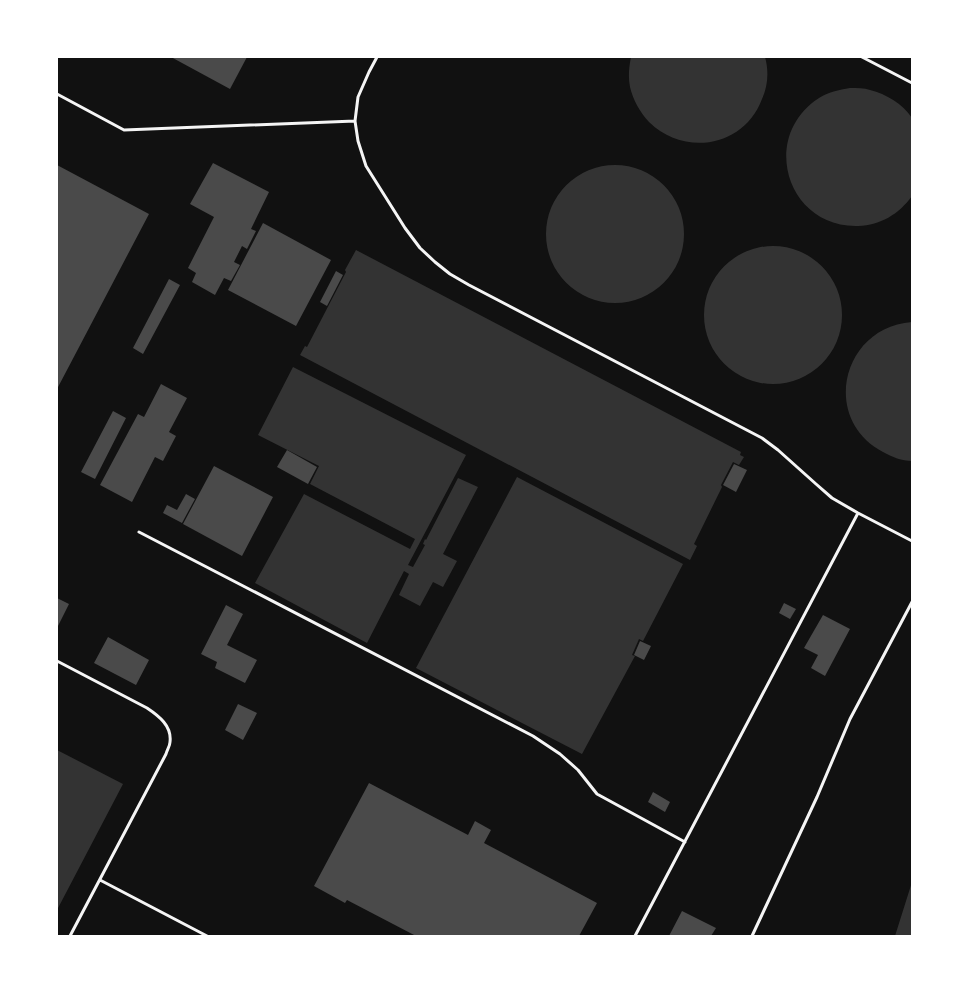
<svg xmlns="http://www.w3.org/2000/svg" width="969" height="993" font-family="'Open Sans',sans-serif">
  <rect width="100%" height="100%" fill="#111"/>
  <!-- water -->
  <path fill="#333" d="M631 57H765C769 71 768 86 762 99 744 147 685 157 649 122 640 112 633 100 630 87 628 77 629 67 631 57Z
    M850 88C857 88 864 88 870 90 886 94 903 104 912 118V196C899 214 881 225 858 226 787 228 759 137 819 98 828 92 839 90 850 88Z
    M546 234a69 69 0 1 1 138 0a69 69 0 1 1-138 0Z
    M704 315a69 69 0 1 1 138 0a69 69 0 1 1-138 0Z
    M356 250 741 452 740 455 744 457 739 465 733 462 721 485 722 487 694 544 697 546 690 560 300 355 305 346 307 347 346 272 345 270Z
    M912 322V461C902 461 892 457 883 452 820 419 842 327 912 322Z
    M293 367 466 455 408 565 413 567 425 545 423 544 425 539 426 540 458 478 478 487 443 554 457 561 443 587 433 582 420 606 399 595 409 574 404 571 367 643 255 583 304 494 410 549 415 539 310 484 319 466 258 435Z
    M517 477 683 564 643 641 639 639 632 655 635 656 582 754 416 668Z
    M57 750 123 784 57 910Z
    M912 882V936H895Z"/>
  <!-- building -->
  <path fill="#4a4a4a" d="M171 57H247L230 89Z
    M213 163 269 192 251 229 256 231 247 249 242 246 234 262 240 265 231 281 224 278 215 295 192 282 196 273 188 268 214 217 190 204Z
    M57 165 149 214 57 389Z
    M263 223 331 260 296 326 228 290Z
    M336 271 343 275 327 306 320 302Z
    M169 279 180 285 143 354 133 348Z
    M161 384 187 398 169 432 176 436 163 461 155 457 132 502 100 485 138 414 144 417Z
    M113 411 126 418 95 479 81 472Z
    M287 450 317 467 308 484 277 467Z
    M734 464 747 470 736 492 723 485Z
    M214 466 273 497 242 556 183 524Z
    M186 494 195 499 182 523 163 513 167 505 177 510Z
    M57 598 69 604 57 628Z
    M784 603 796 609 790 619 779 613Z
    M226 605 243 614 227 645 257 660 245 683 215 668 217 662 201 654Z
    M823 615 850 629 825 676 811 668 818 655 804 648Z
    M108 637 149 660 136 685 94 663Z
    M640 641 651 646 644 660 634 655Z
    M238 704 257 713 243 740 225 730Z
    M369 783 468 835 475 821 491 830 484 843 597 903 579 936H416L347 900 345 903 314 886Z
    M653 792 670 802 665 812 648 802Z
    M682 911 716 928 711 936H669Z"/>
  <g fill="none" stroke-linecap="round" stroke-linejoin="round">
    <!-- service -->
    <path stroke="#f5f5f5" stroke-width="3" d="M377 57 369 72 358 97 355 121 358 141 366 166 405 228 420 248 435 262 450 274 469 285 762 438 778 450 816 484 832 498 858 513 912 541
      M862 57 912 83
      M57 94 124 130 355 121
      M139 532 533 736 560 754 578 770 597 794 685 842
      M57 661 147 708C159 716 172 726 170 742 170 746 167 750 166 754L70 936
      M100 880 207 936
      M635 936 858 513
      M752 936 817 797 850 719 912 602"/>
  </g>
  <!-- border -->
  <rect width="969" height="993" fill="none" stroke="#ffffff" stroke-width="116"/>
</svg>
